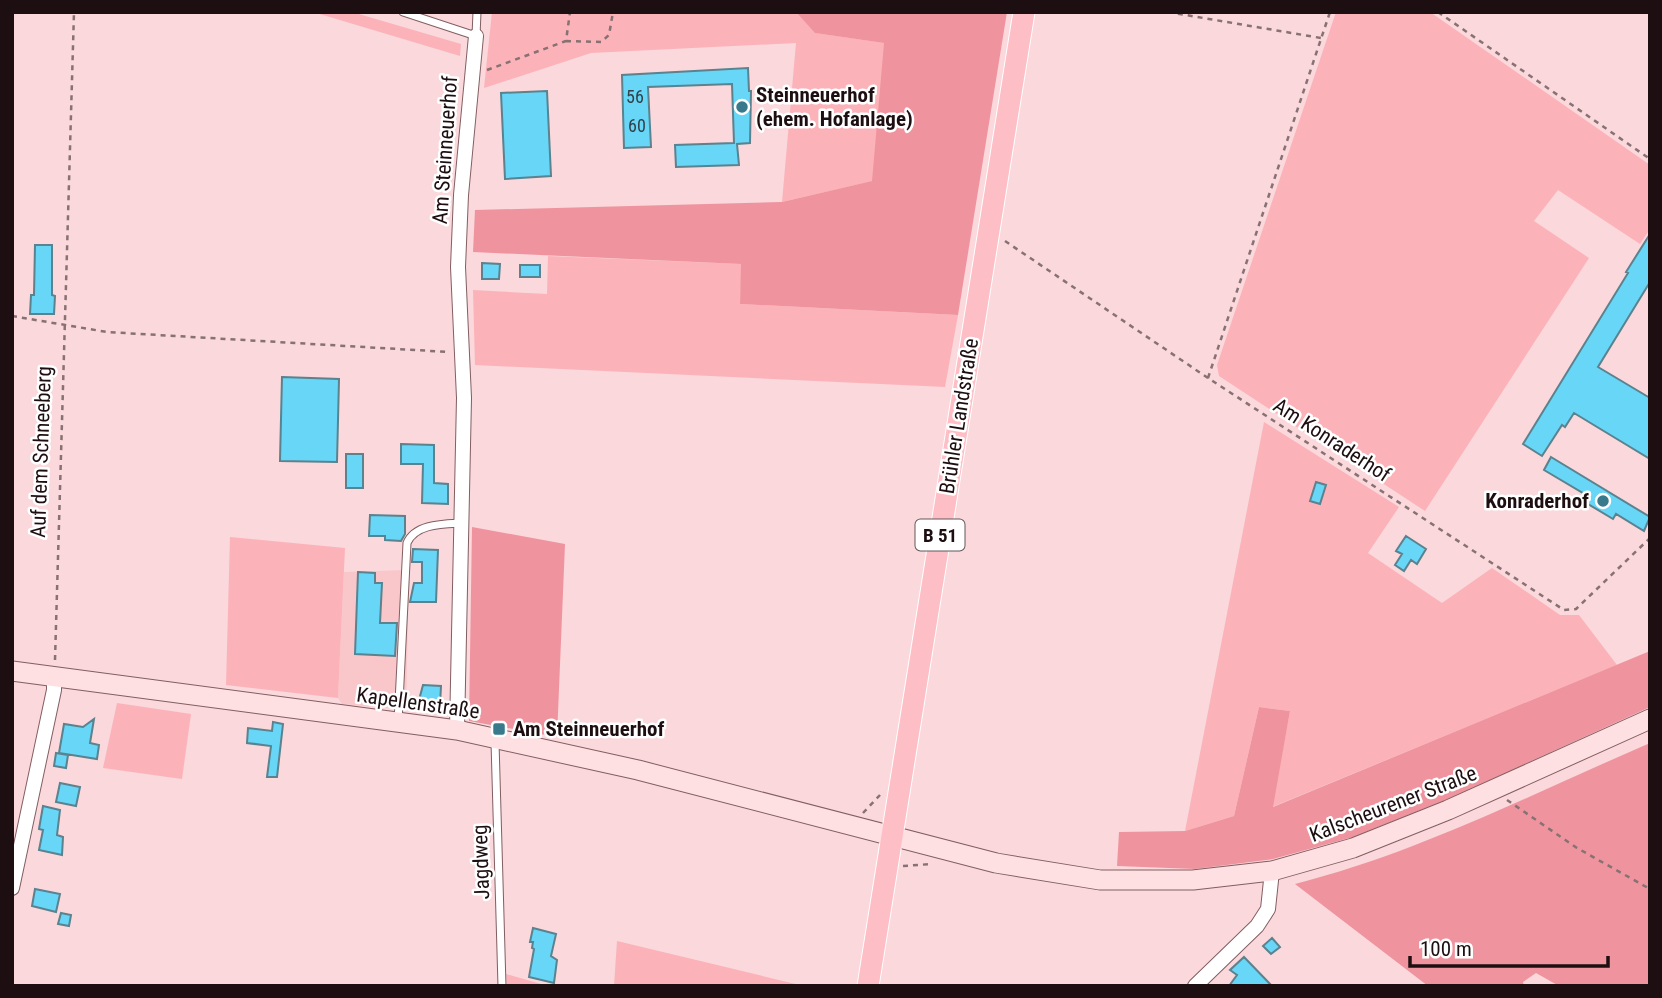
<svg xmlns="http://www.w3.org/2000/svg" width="1662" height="998" font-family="'Roboto Condensed',sans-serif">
  <rect width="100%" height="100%" fill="#fad8db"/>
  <!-- built -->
  <path fill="#f9c6ca" d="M409 570 406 710 342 704 338 698 344 572Z"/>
  <!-- green -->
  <path fill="#fbb3b9" d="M313 12H352L461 44 460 56Z
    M492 12H796L816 33 885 43 873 181 782 202 796 43 591 53 484 88Z
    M1336 12H1430L1650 165V233L1648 232 1640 244 1558 190 1534 221 1589 258 1425 511 1219 376 1217 365Z
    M548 256 742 264 740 304 958 315 945 387 475 365 473 290 547 294Z
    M1264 422 1399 507 1368 553 1442 603 1492 568 1560 615H1579L1617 665 1272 807 1290 711 1259 707 1234 816 1185 831Z
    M230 537 345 548 338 698 226 685Z
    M117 703 191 714 182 779 103 768Z
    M617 941 804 986H614Z
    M506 974 548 986H507Z"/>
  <!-- forest -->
  <path fill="#ef949e" d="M796 12H1007L958 315 740 304 741 264 473 252 475 210 782 202 872 181 884 43 815 33Z
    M472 527 565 544 557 737 469 721Z
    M1650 651V707L1448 799 1353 837 1273 859 1195 869 1117 866 1119 832 1185 831 1234 816 1259 707 1290 711 1273 807Z
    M1650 743V986H1559L1536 973 1523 982 1524 986H1428L1295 884C1418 853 1534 793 1650 743Z"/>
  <!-- building -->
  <path fill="#68d6f6" stroke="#5a828f" stroke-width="2" d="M748 68 749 91H751L750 143 737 144 739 165 676 167 675 145 734 143 732 84 648 87 651 147 624 148 622 75Z
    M547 91 551 176 505 179 501 93Z
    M1650 234V282L1598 367 1650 398V459L1574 413 1565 427 1562 425 1542 456 1523 444 1628 273 1626 272Z
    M35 245H52V295L55 296 54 314H30L31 295H34Z
    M482 263 500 264 499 279H482Z
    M520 265H540V277H520Z
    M282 377 339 379 337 462 280 461Z
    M401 444 434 445V483L448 484V504L422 503 423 464H401Z
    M346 454H363V488H346Z
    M1551 457 1650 517 1644 531 1616 514 1613 519 1583 501 1586 495 1544 470Z
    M1316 482 1326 485 1320 504 1310 501Z
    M370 515 405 516V534L401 541 385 540V536H369Z
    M1406 536 1426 549 1417 564 1411 560 1404 571 1395 565 1402 554 1396 551Z
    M413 549 438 550 436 602H410L414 583H422V562H412Z
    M358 572 375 573V583H382L380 623H397L395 656 355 654Z
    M423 685 441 686 440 705 424 707 419 700Z
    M94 719 90 743 99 745 97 759 59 753 64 724 83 727Z
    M273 722 283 724 277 777H267L271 746 247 743 248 728 272 731Z
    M56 753 68 755 66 768 54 766Z
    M60 783 80 787 76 806 56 802Z
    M43 806 60 810 57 835 63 837 62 855 39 850 43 830 39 829Z
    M35 889 60 894 56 912 32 906Z
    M61 913 71 915 69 926 58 924Z
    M533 928 556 934 551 956 557 960 554 983 529 977 534 949 532 948 533 942H530Z
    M1272 938 1280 947 1271 954 1263 946Z
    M1244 957 1272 986H1229L1237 975 1230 970Z"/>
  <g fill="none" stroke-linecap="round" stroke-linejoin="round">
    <!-- lane casing -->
    <g stroke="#825e61" stroke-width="9">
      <path id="lane" d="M403 12 476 36 477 12
        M398 722 407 543C415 524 442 524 461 523
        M495 742 502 986"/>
    </g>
    <!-- street casing -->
    <g stroke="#825e61" stroke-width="16">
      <path id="street" d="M457 730 464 398 458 267 461 195 476 36
        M12 888 54 690V678
        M1195 986 1257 926 1268 909 1272 871"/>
    </g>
    <!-- secondary casing -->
    <g stroke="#825e61" stroke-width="21">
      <path id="secondary" d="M12 671 457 730 638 770 996 863 1100 880H1193L1272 871 1353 848 1448 810 1650 719"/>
    </g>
    <!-- primary casing -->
    <g stroke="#fff" stroke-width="23">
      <path id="primary" d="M868 986 1024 12"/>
    </g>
    <!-- path -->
    <path stroke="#887173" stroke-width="2.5" stroke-dasharray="5 5" stroke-linecap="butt" d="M1168 12 1321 38
      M1438 12 1650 159
      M566 41 601 42 609 35 613 12
      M487 70 566 41 570 12
      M1005 241 1208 378 1564 610 1576 609 1650 538
      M12 316 107 332 449 352
      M1208 378 1330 12
      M55 660 74 12
      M1507 800 1577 848 1650 889
      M863 813 880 795
      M903 866 932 864"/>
    <!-- lane -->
    <use href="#lane" stroke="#fff" stroke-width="7"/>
    <!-- street -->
    <use href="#street" stroke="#fff" stroke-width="14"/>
    <!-- secondary -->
    <use href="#secondary" stroke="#fedfe2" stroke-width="19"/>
    <!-- primary -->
    <use href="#primary" stroke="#febec6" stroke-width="21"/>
  </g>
  <!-- markers -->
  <g fill="#38798c" stroke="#fff" stroke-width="2.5">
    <circle cx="742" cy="107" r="7"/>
    <circle cx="1603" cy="501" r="7"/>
    <rect x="492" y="722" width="14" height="14" rx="3.5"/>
  </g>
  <g text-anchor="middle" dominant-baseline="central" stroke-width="5" stroke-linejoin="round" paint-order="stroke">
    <!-- number labels -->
    <g font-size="18" fill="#30414a">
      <text x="635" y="96">56</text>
      <text x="637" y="125">60</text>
    </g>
    <!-- shield labels -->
    <rect fill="#fff" stroke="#615758" stroke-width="2" x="915.5" y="519.5" width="49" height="31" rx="5"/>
    <g font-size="19" font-weight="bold" fill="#1d0f11">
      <text x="940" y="535">B 51</text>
    </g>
    <!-- poi labels -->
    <g font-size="21" font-weight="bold" fill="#1d0f11" stroke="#fff" text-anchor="start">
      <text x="756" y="95">Steinneuerhof<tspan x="756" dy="24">(ehem. Hofanlage)</tspan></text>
      <text x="1589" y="501" text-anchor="end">Konraderhof</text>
      <text x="513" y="729">Am Steinneuerhof</text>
    </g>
    <!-- street labels -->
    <g font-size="21" fill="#1d0f11" stroke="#fff">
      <text transform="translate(445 150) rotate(-86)">Am Steinneuerhof</text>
      <text transform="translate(959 416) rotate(-81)">Brühler Landstraße</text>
      <text transform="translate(1332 440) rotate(33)">Am Konraderhof</text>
      <text transform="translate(41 452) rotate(-88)">Auf dem Schneeberg</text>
      <text transform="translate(418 703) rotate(8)">Kapellenstraße</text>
      <text transform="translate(1393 804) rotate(-21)">Kalscheurener Straße</text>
      <text transform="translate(481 862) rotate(-92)">Jagdweg</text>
    </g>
  </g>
  <!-- border -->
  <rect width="1662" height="998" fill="none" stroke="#1d0f11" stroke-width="28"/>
  <!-- scale -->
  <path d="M1410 956v10h198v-10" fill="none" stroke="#1d0f11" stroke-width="3.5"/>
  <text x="1420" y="956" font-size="21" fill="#1d0f11" stroke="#ffffff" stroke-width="5" paint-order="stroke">100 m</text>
</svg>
